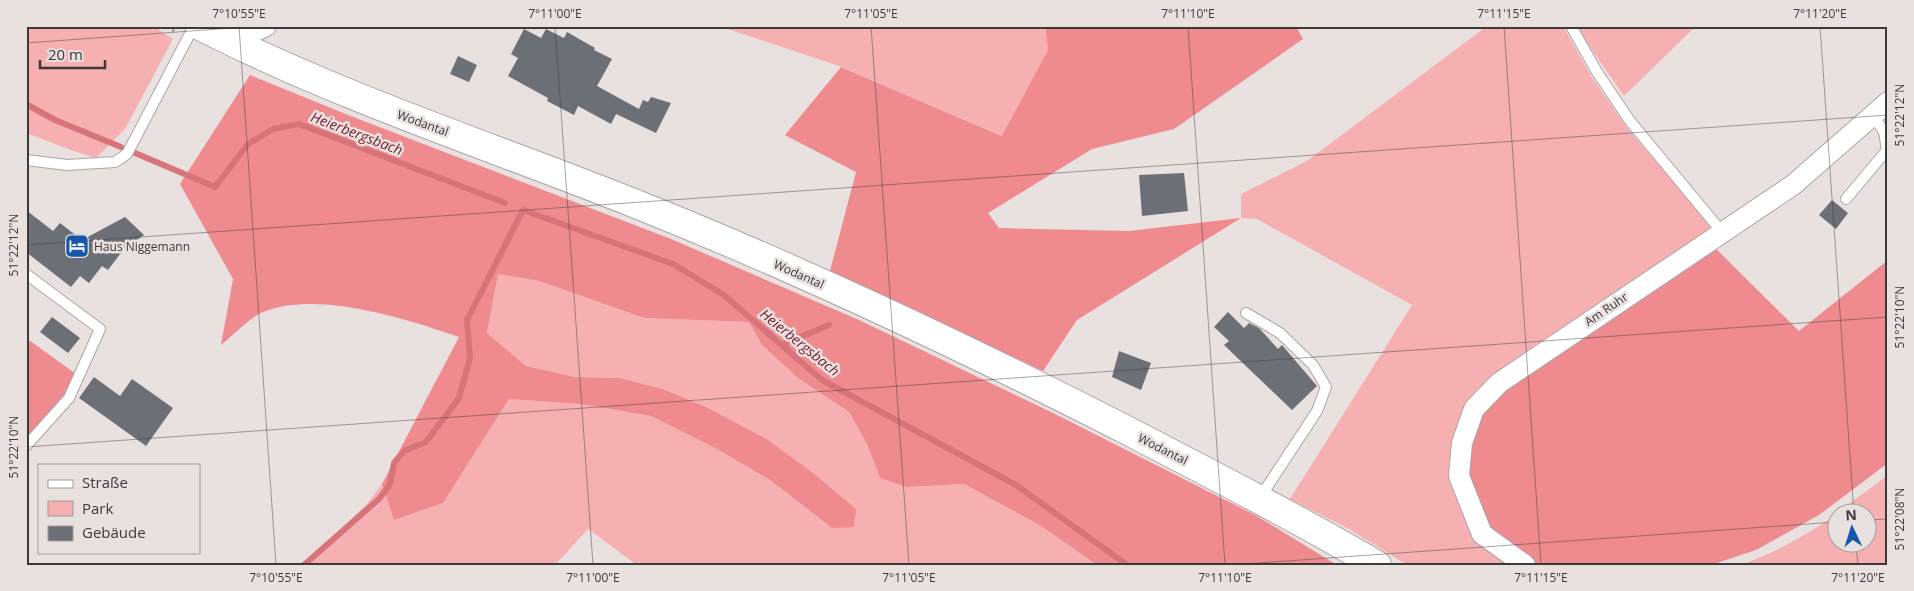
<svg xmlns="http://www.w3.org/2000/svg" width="1914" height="591" font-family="'Open Sans',sans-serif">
  <rect width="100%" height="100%" fill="#e9e0e0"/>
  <!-- green -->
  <path fill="#f6b0b2" d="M26 26H153L173 39 125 129 96 158 74 151 26 133Z
    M719 26H1045L1048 50 1003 136 842 67Z
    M1487 26H1563L1591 76 1627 128 1713 228 1514 565H1407L1349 529 1290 499 1412 305 1257 219 1241 218V194L1307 161Z
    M1577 26H1696L1624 96 1585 40Z
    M498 274 539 281 644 318 749 322 762 345 798 378 849 412 867 444 880 478 906 487 964 484 1041 526 1097 565H637L588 529 555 565H303L367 504 382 484 394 520 443 503 509 399 580 404 651 416 717 449 770 480 832 528 765 438 706 407 663 389 620 378 576 377 526 366 487 333Z
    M1888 475V565H1741C1774 553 1808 535 1836 514V544H1866V514L1837 513Z"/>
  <!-- forest -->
  <path fill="#ef8a8f" d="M1045 26H1296L1303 39 1174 129 1092 149 988 213 999 228 1129 231 1241 218 1077 320 1043 371 830 271 856 172 785 135 841 67 1002 136 1048 50Z
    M250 75 348 115 671 239 859 320 1055 414 1257 516 1337 565H1097L1041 526 964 484 906 487 880 478 867 444 849 412 798 378 762 345 749 322 644 318 539 281 498 274 487 333 526 366 576 377 620 378 663 389 706 407 765 438 813 473 856 509 854 527 832 528 770 480 717 449 651 416 580 404 509 399 443 503 394 520 382 484 459 337C405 319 319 290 263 312 252 316 231 337 221 345L233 279 180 184Z
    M1712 245 1799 331 1888 260V463L1819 515 1756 550 1711 565H1534L1489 531 1467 475 1468 445 1481 413 1503 387Z
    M26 338 76 374 64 395 26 438Z"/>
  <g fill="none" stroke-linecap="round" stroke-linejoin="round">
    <!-- stream -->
    <path stroke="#d7747a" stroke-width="6" d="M26 104 55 120 121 147
      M135 153 215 187 248 144 273 129 299 124 505 203
      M782 345 829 325
      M304 565 380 498 390 484 394 463 404 451 426 442 459 398 470 358 467 320 523 210 673 264 724 295 822 380 1016 485 1127 565"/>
  </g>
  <!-- building -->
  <path fill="#6c7076" d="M524 29 541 38 546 29 564 38 567 32 595 48 594 50 612 59 597 86 639 109 643 100 648 102 651 97 671 103 656 133 616 114 611 124 578 106 574 115 547 101 548 98 508 76 518 58 511 54Z
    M458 56 477 65 469 82 450 74Z
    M1184 173 1188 211 1142 216 1139 175Z
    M1832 200 1848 213 1836 229 1819 215Z
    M26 210 53 231 60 223 82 240 125 217 144 235 124 249 108 270 102 266 89 283 80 276 71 287 26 252Z
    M1228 312 1244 328 1249 323 1259 328 1278 349 1282 345 1317 386 1292 410 1224 345 1229 341 1214 327Z
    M52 317 80 338 68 353 40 332Z
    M1119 351 1151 363 1141 390 1112 377Z
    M94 377 120 396 132 379 173 408 146 446 79 398Z"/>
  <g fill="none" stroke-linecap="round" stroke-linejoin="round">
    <!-- service casing -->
    <g stroke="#ada5a5" stroke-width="12">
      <path id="service" d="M1571 26 1597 72 1630 121 1722 232
        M26 160 67 165 115 162 127 154 194 26
        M1846 199 1887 150 1884 132 1873 115
        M26 274 100 329 69 398 26 446
        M1246 313 1280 333 1313 365 1326 387 1317 411 1259 499"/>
    </g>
    <!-- minor casing -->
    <g stroke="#ada5a5" stroke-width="22">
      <path id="minor" d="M235 44 251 33 266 26
        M1525 565 1482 534 1459 476 1462 443 1474 409 1499 383 1793 185 1888 102"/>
    </g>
    <!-- secondary casing -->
    <g stroke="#ada5a5" stroke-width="30">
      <path id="secondary" d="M200 26C343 99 497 148 646 208 813 275 976 353 1136 435 1217 477 1298 519 1377 565"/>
    </g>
    <!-- path -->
    <path stroke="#9b9494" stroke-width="3" stroke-dasharray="2.5 4" stroke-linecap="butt" d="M167 26 174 31"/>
    <!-- service -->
    <use href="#service" stroke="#fff" stroke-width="10"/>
    <!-- minor -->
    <use href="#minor" stroke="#fff" stroke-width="20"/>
    <!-- secondary -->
    <use href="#secondary" stroke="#fff" stroke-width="28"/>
  </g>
  <!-- ticks -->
  <path fill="none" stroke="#3c3939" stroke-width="1" stroke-opacity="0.45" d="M239 26 276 565M555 26 593 565M871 26 909 565M1188 26 1225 565M1504 26 1541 565M1820 26 1854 514M26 43 260 26M26 245 1888 115M26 447 1888 317M1866 520 1888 519M1856 544 1858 565M1230 565 1836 522"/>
  <!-- icons -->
  <defs>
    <g id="hotel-square" transform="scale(1.25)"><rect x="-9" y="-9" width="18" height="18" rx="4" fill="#1459a9" stroke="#e9e0e0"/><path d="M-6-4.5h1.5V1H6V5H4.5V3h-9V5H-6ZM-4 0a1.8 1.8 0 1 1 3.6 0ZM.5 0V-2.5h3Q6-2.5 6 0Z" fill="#fff"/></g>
  </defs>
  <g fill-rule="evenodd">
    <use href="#hotel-square" x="77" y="246"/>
  </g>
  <g text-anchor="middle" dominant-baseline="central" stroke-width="5" stroke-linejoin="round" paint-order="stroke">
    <!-- street labels -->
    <g font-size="12" fill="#3c3939" stroke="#e9e0e0">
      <text transform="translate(423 123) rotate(20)">Wodantal</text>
      <text transform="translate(799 274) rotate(24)">Wodantal</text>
      <text transform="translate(1606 309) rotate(-34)">Am Ruhr</text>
      <text transform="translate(1163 449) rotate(27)">Wodantal</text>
    </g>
    <!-- poi labels -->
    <g font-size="12" fill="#3c3939" stroke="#e9e0e0" text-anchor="start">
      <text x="94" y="246">Haus Niggemann</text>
    </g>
    <!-- water labels -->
    <g font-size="14" font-style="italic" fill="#711826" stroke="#e9e0e0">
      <text transform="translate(357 133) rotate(21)">Heierbergsbach</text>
      <text transform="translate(800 342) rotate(39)">Heierbergsbach</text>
    </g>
  </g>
  <!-- border -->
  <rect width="1914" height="591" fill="none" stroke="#e9e0e0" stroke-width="55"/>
  <!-- legend -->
  <rect x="38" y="464" width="162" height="90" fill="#e9e0e0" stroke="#a49d9d"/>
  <rect x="48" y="480" width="25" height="8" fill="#ffffff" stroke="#a49d9d"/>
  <text x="82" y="488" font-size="15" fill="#3c3939">Straße</text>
  <rect x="48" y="501" width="25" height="15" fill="#f6b0b2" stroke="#a49d9d"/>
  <text x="82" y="514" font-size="15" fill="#3c3939">Park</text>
  <rect x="48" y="526" width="25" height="15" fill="#6c7076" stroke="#a49d9d"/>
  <text x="82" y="538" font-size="15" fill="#3c3939">Gebäude</text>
  <!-- north arrow -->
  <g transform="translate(1852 528) rotate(356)"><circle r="24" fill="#e9e0e0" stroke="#a49d9d"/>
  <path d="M0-4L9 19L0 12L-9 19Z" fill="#1459a9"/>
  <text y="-8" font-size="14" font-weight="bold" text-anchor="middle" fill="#3c3939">N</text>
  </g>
  <!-- scale -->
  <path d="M40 60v8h65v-8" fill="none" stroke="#3c3939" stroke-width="2.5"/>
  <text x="48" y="60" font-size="15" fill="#3c3939" stroke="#e9e0e0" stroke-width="4" paint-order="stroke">20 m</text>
  <rect x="28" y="28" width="1858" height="536" fill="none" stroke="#3c3939" stroke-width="2"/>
  <g font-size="12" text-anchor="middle" fill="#3c3939">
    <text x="239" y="18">7°10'55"E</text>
    <text x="555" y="18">7°11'00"E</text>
    <text x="871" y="18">7°11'05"E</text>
    <text x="1188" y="18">7°11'10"E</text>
    <text x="1504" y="18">7°11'15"E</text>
    <text x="1820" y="18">7°11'20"E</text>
    <text transform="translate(1900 115) rotate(-90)" y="4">51°22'12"N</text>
    <text transform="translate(14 245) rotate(-90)" y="4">51°22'12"N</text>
    <text transform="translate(1900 317) rotate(-90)" y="4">51°22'10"N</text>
    <text transform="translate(14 447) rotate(-90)" y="4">51°22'10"N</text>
    <text transform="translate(1900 519) rotate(-90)" y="4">51°22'08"N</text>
    <text x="276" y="582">7°10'55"E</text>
    <text x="593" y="582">7°11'00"E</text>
    <text x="909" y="582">7°11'05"E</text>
    <text x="1225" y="582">7°11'10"E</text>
    <text x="1541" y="582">7°11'15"E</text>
    <text x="1858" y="582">7°11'20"E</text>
  </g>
</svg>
